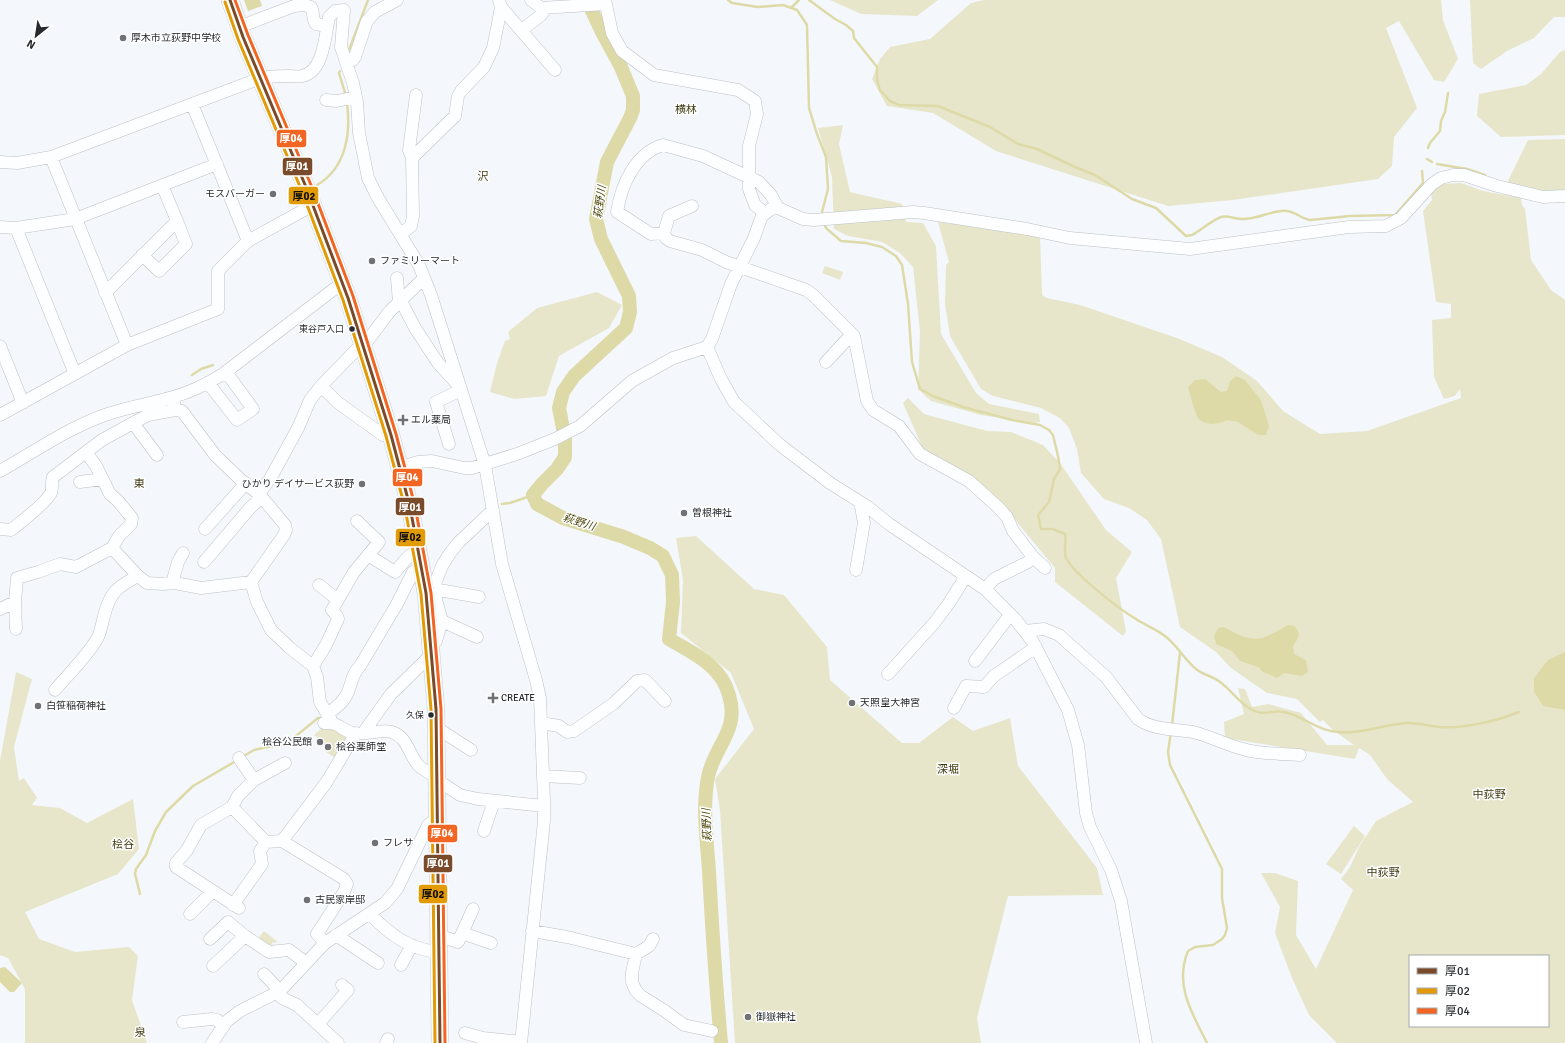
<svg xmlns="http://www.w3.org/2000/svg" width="1565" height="1043" font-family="Signika,'Noto Sans JP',sans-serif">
  <rect width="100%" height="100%" fill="#f4f8fc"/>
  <!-- green -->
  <path fill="#e7e6ca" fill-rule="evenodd" d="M830 0H938L917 16 861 14Z
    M984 0H1441L1443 20 1458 59 1444 82 1434 80 1399 21 1386 28 1417 108 1394 137 1392 166 1378 179 1233 200 1168 206 996 151 933 113 887 106 872 79 880 59 890 47 930 39 971 3Z
    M1470 0H1565V17H1554L1534 38 1507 51 1481 69 1473 63Z
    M1565 50V135L1501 137 1477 116 1479 94 1526 85 1541 74 1560 52Z
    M843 125 839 144 850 192 902 204 906 222 923 223 936 246 941 334 976 393 989 404 1039 414 1040 422 1034 423 981 415 931 401 918 389 920 332 913 267 900 253 882 242 848 236 834 229 832 177 818 128Z
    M1565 139V193L1549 194 1507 183 1528 140Z
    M1461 183 1483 191 1521 198 1522 205 1525 209 1531 260 1551 290 1565 300V1043H1337L1309 1015 1292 978 1275 933 1280 907 1261 873H1275L1298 881 1296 935 1316 969 1353 890 1341 879 1350 867 1359 847 1376 821 1413 802 1387 779 1370 755 1359 748 1355 759 1225 738 1224 722 1244 714 1238 688 1245 689 1252 707 1268 704 1301 713 1327 745H1354L1333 730 1323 720 1320 722 1297 699 1267 693 1231 668 1216 652 1180 627 1161 539 1147 520 1129 508 1104 499 1081 473 1077 449 1069 428 1060 418 1041 408 993 396 981 389 950 336 945 305 946 265 949 262 938 222 1040 236 1042 295 1047 298 1080 305 1177 338 1222 357 1257 381 1283 411 1320 434 1367 431 1461 398 1460 389 1455 396 1444 399 1434 377 1432 320 1451 318V304L1436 302 1423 211 1432 200 1431 193 1443 184ZM1410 956H1548V1026H1410Z
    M825 266 843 272 840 280 822 273Z
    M597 292 622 305 609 328 559 356 546 396 514 399 490 392 497 363 505 341 510 339 508 332 537 308Z
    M908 398 924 414 987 431 1011 432 1043 445 1060 463 1106 530 1132 552 1116 578 1126 631 1123 636 1055 582V568L1007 510 923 449 903 403Z
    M696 536 754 589 784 595 827 647 830 680 902 743H919L953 717 973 731 1010 718 1018 766 1097 868 1103 895 1008 896 977 1018 981 1043H735L720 810 715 779 754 729 731 673 681 633 683 580 676 538Z
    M16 672 32 679 14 747 19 781 24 778 37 798 32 805 60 808 87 823 133 799 139 849 118 874 25 912 39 939 75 952 129 947 138 956 132 1000 147 1043H25V989L8 958 0 955V761Z
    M329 726 349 736 338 760 326 752 330 747 314 735 322 728Z
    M1354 826 1365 836 1341 874 1326 864Z
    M264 931 278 942 272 943 273 946 271 949 257 940Z"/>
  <!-- water -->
  <path fill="#dedaa7" d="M244 0H260L262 6 248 11Z
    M1236 376 1245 380 1261 400 1269 426 1266 435H1258L1238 422 1227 420C1219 425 1205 426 1198 418 1195 413 1190 394 1188 387L1195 380 1205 379 1221 392 1227 391 1230 381Z
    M1288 625 1295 626 1299 634 1297 640 1293 646 1294 654 1306 660 1308 672 1302 676 1284 673 1277 678 1263 672 1258 667 1240 661 1232 651 1216 644 1214 636 1218 628 1224 627C1254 644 1259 642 1288 625Z
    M1565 652V710L1543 706 1534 692V678L1548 660Z
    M5 967 22 983 14 992H10L0 982V968Z"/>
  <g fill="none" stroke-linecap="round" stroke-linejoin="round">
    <!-- stream -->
    <path stroke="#dedaa7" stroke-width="2.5" d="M728 0 732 3 758 7 783 5 797 10 807 25 809 108 817 134 826 157 828 189 822 212 823 216
      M809 0 835 19 846 25 853 31 854 38 877 67V80L880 90 890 101 899 105 938 106 990 127 1018 144 1037 149 1075 167 1095 175 1132 199 1156 208 1186 236 1192 235C1201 230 1211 221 1221 217 1228 215 1235 219 1242 219 1256 220 1275 209 1287 211 1296 212 1302 219 1310 220L1350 216 1395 215 1423 183 1422 171
      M791 8 799 0
      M349 50 368 0
      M340 71 339 73 346 96
      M1428 148 1430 143 1440 131 1441 121 1445 112 1448 93
      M1427 159 1432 162
      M1437 164 1467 169 1485 175
      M317 185C346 168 351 134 347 103
      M824 223 826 228 841 241 866 243 882 247 896 256 902 265 908 304 912 362 920 389 933 396 963 407 1012 420 1040 425 1049 430 1053 435 1058 456 1060 469 1054 479 1049 502 1038 515 1041 529H1053L1065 534C1067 541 1063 551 1066 558 1075 575 1119 609 1136 619 1145 625 1156 629 1165 636 1177 645 1184 659 1196 669 1203 675 1213 676 1220 682 1230 689 1238 701 1249 708 1264 718 1270 709 1284 712 1301 715 1314 728 1331 731 1357 736 1381 725 1406 723 1417 722 1428 726 1439 727 1462 729 1497 721 1519 712
      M192 375 201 369 213 365
      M502 504 510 503 533 495
      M1172 725 1180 653
      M1171 732 1168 752 1170 765 1222 869V898L1227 928 1225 935 1222 939 1213 945 1195 947 1188 951C1174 985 1192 1013 1207 1043
      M242 757 254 750 267 747 285 745 318 718H323
      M140 894 135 874 136 869 146 855 155 831 166 812 193 786 236 761"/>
    <!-- river -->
    <path stroke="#dedaa7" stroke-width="14" d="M591 0 592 11 603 34 621 67 633 96V110L630 118 607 162 596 219 601 239 629 296 630 312 626 328 574 376 563 392 559 408 565 439V457L557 469 542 484 533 495 537 504 563 518 624 537 650 548 663 556 672 575 673 602 669 639C694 654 721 665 729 695 740 731 714 746 708 777 702 808 707 840 709 871 712 928 716 986 721 1043"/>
    <!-- minor casing -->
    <g stroke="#bdc1c5" stroke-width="13">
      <path id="minor" d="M531 0 541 8 606 4 612 33 622 51 654 75 738 90 755 101 757 114 749 146V189L755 205 765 213
        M501 7 555 70
        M239 27 294 6 304 5 311 7C314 12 312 19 316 24L327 26
        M522 30 541 15 546 8
        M347 63 353 60 355 57 367 21 375 12 397 0
        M326 100 337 101 356 97
        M192 104 248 241
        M51 157 127 345
        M412 158 409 150 416 95
        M0 162 17 163 51 157 261 78C270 76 280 76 289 76 293 76 298 77 302 76 324 72 325 35 329 17L335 11 344 10 341 47 353 83 357 102 359 133 368 178 378 198 419 265 431 295 485 465 502 564 536 680 540 698 541 723 544 801V821L521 1043
        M778 208 771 195 759 182 703 156 663 145C635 153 621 186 617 212L651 234 664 233 666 238 670 241 702 250 726 262 806 290 813 295 854 336 867 401 873 410 899 426 920 454 969 481 999 508 1007 517 1013 531 1033 557 1045 568
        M0 227 16 228 75 219 217 164
        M16 228 75 374
        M664 233 669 216 692 206
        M401 234 411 226 413 216 412 158 455 116 458 96 461 91 484 67 493 48 500 13 501 7 499 0
        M142 255 159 271 186 244 177 221
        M397 278 399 302
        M105 293 177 221 162 185
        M401 301 415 328 438 363 458 385
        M0 346 23 403
        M707 347 721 379 734 402 780 445 830 483 868 507 889 524 985 589 1016 620 1033 642 1068 710 1078 745 1086 813 1090 827 1111 870 1121 901 1146 1043
        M826 362 852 334
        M208 383 237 420 253 409 226 372
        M321 386 337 402 383 435H391
        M174 402 175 410 182 411 215 455 241 480 259 494
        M0 415 127 345 218 309V271L248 241 304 210
        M133 423 157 455
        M449 444 436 402 461 390
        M86 452 96 466 110 494 118 501 132 518 131 524 119 536 112 548
        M401 467 418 462 432 461 464 468H472L517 454 555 439 580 426 632 381 673 358 707 347 712 339 731 284 754 238 760 221 762 216 771 209 778 208 803 219 814 220 913 212 924 213 1027 229 1070 238 1190 249 1349 227 1386 226 1401 218 1432 184 1441 178 1453 175H1464L1497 186 1543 197 1565 196
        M0 471C34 452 68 428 105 415 127 407 150 404 173 397 191 392 207 384 223 374L342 283
        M80 482 102 479
        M0 529 11 530C21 522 45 504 51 493 53 488 51 482 53 477L102 440 133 423 148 415 175 410
        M205 529 246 483
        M368 555 395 572 407 558 418 549
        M204 562 250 508 262 497
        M856 570 864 523 861 507 862 504
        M251 582 257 602 271 630 290 648 313 666 317 677 320 702 331 720
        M172 583 178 562 183 553
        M319 585 338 600
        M985 589 994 579 1028 562 1033 557
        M426 593 433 589 442 566 450 553 459 542 493 510
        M0 609 15 602
        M442 621 433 589 479 597
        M16 629 15 602 17 578 38 572 60 564 76 567 112 548 138 576 147 583 163 584 175 583 201 588 251 582 284 535 286 530 285 525 259 494 270 479 298 428 310 400 321 386 357 349 368 340 390 311 424 278
        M1025 631 1044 629 1059 635 1106 677 1138 719C1153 730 1175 729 1193 732 1210 736 1226 745 1243 749 1261 755 1281 753 1300 755
        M431 642 436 641 442 621 477 637
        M975 661 1010 615
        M313 666 326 645 338 619 337 616 332 610 354 572 379 542 357 521
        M888 674 935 622 949 603 966 576
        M55 690C67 676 90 653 98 637 101 631 102 623 104 616 110 592 117 587 138 576
        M954 708 966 686 984 687 994 676 1036 647
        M327 714C336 708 344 702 348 692 352 682 352 674 360 666L397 604 413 572 422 569
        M324 723C339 722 340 729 352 733 362 736 380 729 392 732 407 737 409 754 418 765 423 770 430 773 436 777L437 780 460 795 478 799 544 806
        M541 723 559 726 567 732 574 731 613 704 637 681 645 680 665 701
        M437 728 471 750
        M363 733 391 694 432 654
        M239 758 254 780
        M543 776 580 778
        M232 807 266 842
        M484 831 494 801
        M282 841 344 879 347 884 344 892 317 934 325 943
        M233 905 262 864 260 851 266 842 282 841 326 783 356 733
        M239 908 176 867V863L187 850 201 825 232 807 238 796 254 780 285 763
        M190 914 213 891
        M370 914C389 934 410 950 439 952
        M532 931 567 937 636 954 649 946 653 939
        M462 933 491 943
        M336 935 378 963
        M438 935 458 942 473 909
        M210 939 228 922 245 936
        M636 954 632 973V982L636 991 641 996 665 1011 684 1025 712 1031
        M401 965 412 945
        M213 966 245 936 269 952 289 950 306 963
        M264 974 280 991
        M277 993 282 998 297 1005 338 1043
        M183 1022 212 1019 217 1020 224 1026
        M318 1024 348 990 342 985
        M465 1033 483 1038 521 1042
        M212 1043 227 1021 240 1011 280 991 325 943 385 903 397 889 428 825 437 819
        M386 1043 388 1039"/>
    </g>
    <!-- highway casing -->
    <g stroke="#d0d2d4" stroke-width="18">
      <path id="highway" d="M230 0 243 37 306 187 348 298 391 435 410 507 426 593 436 709 440 1043"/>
    </g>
    <!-- minor -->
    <use href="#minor" stroke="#fdfeff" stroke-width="12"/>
    <!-- highway -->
    <use href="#highway" stroke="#eaeff4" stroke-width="17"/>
    <!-- bus-1 casing -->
    <g stroke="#fff" stroke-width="6">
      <path id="bus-1" d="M230 0 243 37 306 187 348 298 391 435 410 507 426 593 436 709 440 1043"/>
    </g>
    <!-- bus-2 casing -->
    <g stroke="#fff" stroke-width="6">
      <path id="bus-2" d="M225 2 238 39 301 189 343 300 386 436 405 508 421 594 431 709 435 1043"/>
    </g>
    <!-- bus-3 casing -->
    <g stroke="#fff" stroke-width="6">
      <path id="bus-3" d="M235 0 248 35 311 185 353 296 396 434 415 506 431 593 441 709 445 1043"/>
    </g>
    <!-- bus-1 -->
    <use href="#bus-1" stroke="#7a4b2a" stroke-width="3"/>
    <!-- bus-2 -->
    <use href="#bus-2" stroke="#e29a05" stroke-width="3"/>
    <!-- bus-3 -->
    <use href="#bus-3" stroke="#f26522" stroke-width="3"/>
  </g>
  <!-- markers -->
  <g fill="#6e7276" stroke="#fff" stroke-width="1.5">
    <circle cx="123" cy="38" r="4"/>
    <circle cx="273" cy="194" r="4"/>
    <circle cx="372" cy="261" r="4"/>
    <path d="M401 414h4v4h4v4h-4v4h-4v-4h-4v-4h4z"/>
    <circle cx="362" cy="484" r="4"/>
    <circle cx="684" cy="513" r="4"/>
    <path d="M491 692h4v4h4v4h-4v4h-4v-4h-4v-4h4z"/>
    <circle cx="852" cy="703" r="4"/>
    <circle cx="38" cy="706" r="4"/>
    <circle cx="320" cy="742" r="4"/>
    <circle cx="328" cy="747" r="4"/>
    <circle cx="375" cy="843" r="4"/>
    <circle cx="307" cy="900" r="4"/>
    <circle cx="748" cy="1017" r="4"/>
  </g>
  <g fill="#262a2e" stroke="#fff" stroke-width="1.5">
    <circle cx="352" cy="329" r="3.5"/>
    <circle cx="431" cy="715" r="3.5"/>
  </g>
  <g text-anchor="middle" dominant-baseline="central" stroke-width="3" stroke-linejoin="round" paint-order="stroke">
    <!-- bus labels -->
    <g font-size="9" fill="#262a2e" stroke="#fff" text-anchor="end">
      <text x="344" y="329">東谷戸入口</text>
      <text x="424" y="715">久保</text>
    </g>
    <!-- poi labels -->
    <g font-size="10" fill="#262a2e" stroke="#fff" text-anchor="start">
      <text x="131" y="38">厚木市立荻野中学校</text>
      <text x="265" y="194" text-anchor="end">モスバーガー</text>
      <text x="380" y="261">ファミリーマート</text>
      <text x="411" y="420">エル薬局</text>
      <text x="354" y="484" text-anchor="end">ひかり デイサービス荻野</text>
      <text x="692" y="513">曽根神社</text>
      <text x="501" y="698">CREATE</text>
      <text x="860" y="703">天照皇大神宮</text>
      <text x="46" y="706">白笹稲荷神社</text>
      <text x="312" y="742" text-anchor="end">桧谷公民館</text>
      <text x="336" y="747">桧谷薬師堂</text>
      <text x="383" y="843">フレサ</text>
      <text x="315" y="900">古民家岸邸</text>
      <text x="756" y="1017">御嶽神社</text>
    </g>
    <!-- neighbourhood labels -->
    <g font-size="11" fill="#3f3b11" stroke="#fff">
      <text x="686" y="109">横林</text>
      <text x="483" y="176">沢</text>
      <text x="139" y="483">東</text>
      <text x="948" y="769">深堀</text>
      <text x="1489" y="794">中荻野</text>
      <text x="123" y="844">桧谷</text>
      <text x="1383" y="872">中荻野</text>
      <text x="140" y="1032">泉</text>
    </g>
    <!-- water labels -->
    <g font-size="11" font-style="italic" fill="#4b460b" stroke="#fff">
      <text transform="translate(600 202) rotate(-82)">萩野川</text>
      <text transform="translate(579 522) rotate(18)">萩野川</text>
      <text transform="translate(707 825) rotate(-93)">萩野川</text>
    </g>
  </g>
  <g stroke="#fff" stroke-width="1.5">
    <rect x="276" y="129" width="31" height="19" rx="4" fill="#f26522"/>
    <rect x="282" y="157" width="31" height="19" rx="4" fill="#7a4b2a"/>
    <rect x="288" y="186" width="31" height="19" rx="4" fill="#e29a05"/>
    <rect x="392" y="468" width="31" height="19" rx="4" fill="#f26522"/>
    <rect x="395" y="497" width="30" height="19" rx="4" fill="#7a4b2a"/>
    <rect x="395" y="528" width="31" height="19" rx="4" fill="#e29a05"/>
    <rect x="427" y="824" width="31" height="19" rx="4" fill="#f26522"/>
    <rect x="423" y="854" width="30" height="19" rx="4" fill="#7a4b2a"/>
    <rect x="418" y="884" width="30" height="20" rx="4" fill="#e29a05"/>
  </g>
  <g font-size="11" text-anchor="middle" font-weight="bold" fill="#fff">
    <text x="291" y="142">厚04</text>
    <text x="297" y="170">厚01</text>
    <text x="407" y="481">厚04</text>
    <text x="410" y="511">厚01</text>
    <text x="442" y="837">厚04</text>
    <text x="438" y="867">厚01</text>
  </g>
  <g font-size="11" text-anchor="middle" font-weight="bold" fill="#111">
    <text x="304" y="200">厚02</text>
    <text x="410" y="541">厚02</text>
    <text x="433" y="898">厚02</text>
  </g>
  <!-- legend -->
  <rect x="1409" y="955" width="140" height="72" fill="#ffffff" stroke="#a8aaab"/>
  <rect x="1417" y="968" width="20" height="6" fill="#7a4b2a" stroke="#a8aaab"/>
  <text x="1445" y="975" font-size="12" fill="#262a2e">厚01</text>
  <rect x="1417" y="988" width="20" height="6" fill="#e29a05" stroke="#a8aaab"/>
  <text x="1445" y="995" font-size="12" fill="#262a2e">厚02</text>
  <rect x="1417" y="1008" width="20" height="6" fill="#f26522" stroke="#a8aaab"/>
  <text x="1445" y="1015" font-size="12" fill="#262a2e">厚04</text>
  <!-- north arrow -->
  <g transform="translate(36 36) rotate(210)" stroke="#ffffff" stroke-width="3" paint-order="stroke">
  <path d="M0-3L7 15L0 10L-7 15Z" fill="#262a2e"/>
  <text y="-6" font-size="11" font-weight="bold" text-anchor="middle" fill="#262a2e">N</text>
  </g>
</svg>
